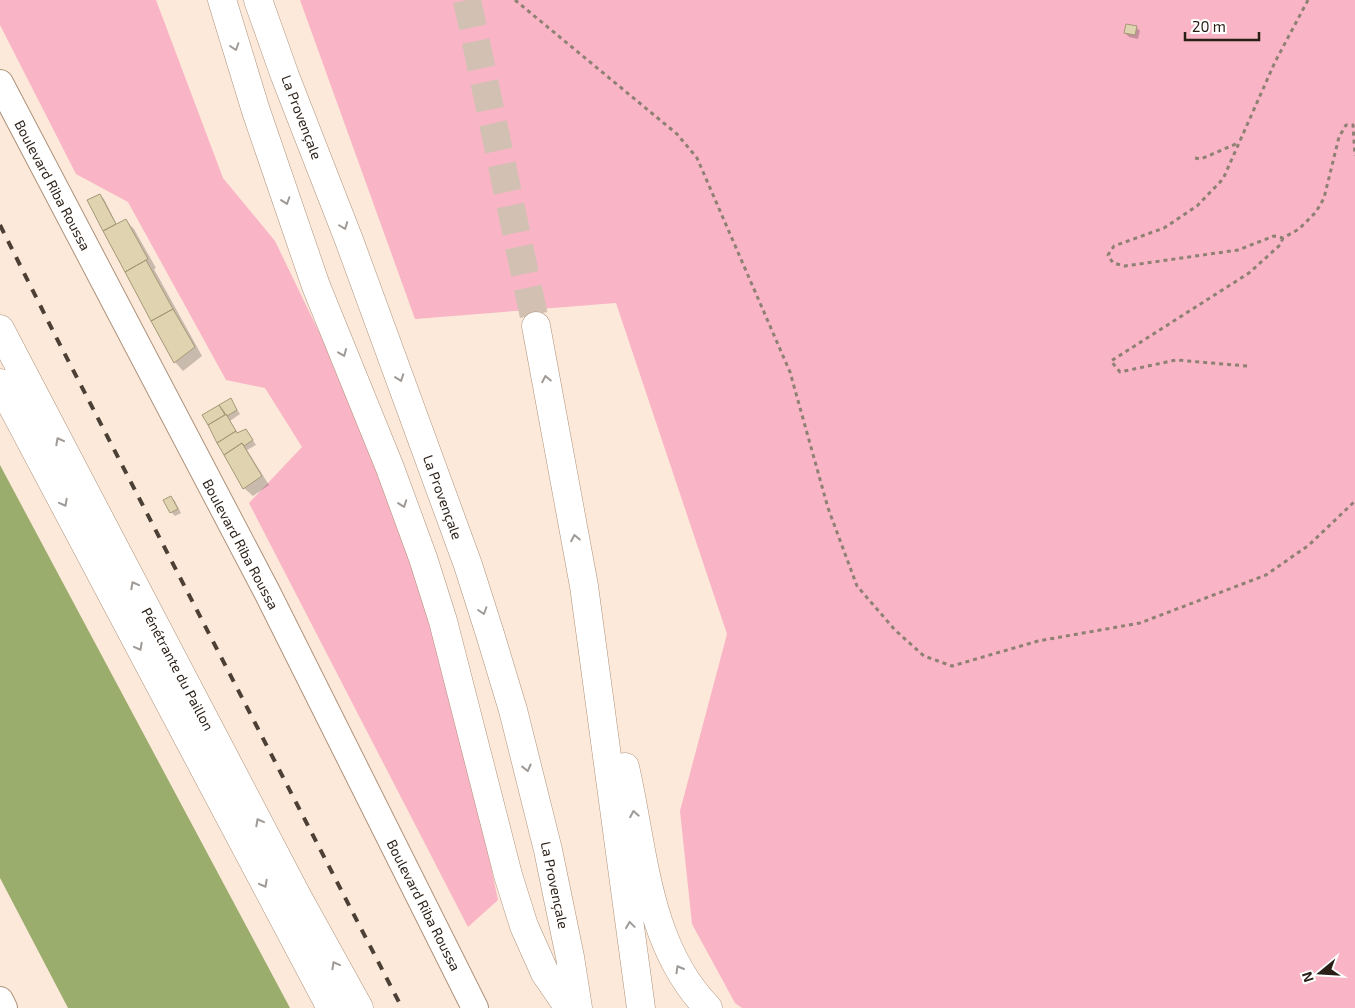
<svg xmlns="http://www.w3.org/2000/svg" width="1355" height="1008" font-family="'Exo 2',sans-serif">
  <rect width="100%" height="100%" fill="#fce9da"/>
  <!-- green -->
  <path fill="#f9b4c6" d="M0 0H156L223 178 275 241 347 390 417 567 466 749 498 900 468 927 249 503 302 447 265 388 226 380 128 202 76 174 0 25Z
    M300 0H1355V1008H742L735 1003 692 924 680 811 727 634 616 303 415 319Z"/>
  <!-- water -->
  <path fill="#9bad6c" d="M0 465 290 1008H68L0 878Z"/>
  <!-- shadow -->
  <path fill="#0003" d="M1136 27 1140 31 1138 39 1129 37 1125 33Z
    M100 195 104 199 117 225 125 220 134 229 156 268 154 269 202 356 183 371 175 362 89 200Z
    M231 400 240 414 230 421 238 434H249L256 445 247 450 269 485 253 496 244 488 204 416Z
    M171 497 175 501 181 513 175 516 171 512Z"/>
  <!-- building -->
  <path fill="#dfd3b0" stroke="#a49977" d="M1126 24 1137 26 1135 35 1124 33Z
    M100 194 116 224 103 231 87 200Z
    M126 219 148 259 125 272 103 231Z
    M146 260 173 309 151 321 125 272Z
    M173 309 195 347 174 363 151 321Z
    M231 398 237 410 227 416 219 405Z
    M219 405 225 415 208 425 202 415Z
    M226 414 236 431 217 443 208 425Z
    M246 429 253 440 244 446 242 443 224 455 217 443 236 431 237 433Z
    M242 443 262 476 243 489 224 455Z
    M171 496 178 509 170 513 163 500Z"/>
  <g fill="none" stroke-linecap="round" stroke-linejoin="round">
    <!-- highway-tunnel -->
    <path stroke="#d2c1b3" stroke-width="28" stroke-dasharray="28 14" stroke-linecap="butt" d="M467 0 536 326"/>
    <!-- minor casing -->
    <g stroke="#ae927a" stroke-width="28">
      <path id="minor" d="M0 83 267 592 475 1008
        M0 1000 4 1008"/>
    </g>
    <!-- major casing -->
    <g stroke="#ae927a" stroke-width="29">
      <path id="major" d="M0 329 297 896 359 1008
        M0 383 331 1008"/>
    </g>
    <!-- highway casing -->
    <g stroke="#ae927a" stroke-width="29">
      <path id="highway" d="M222 0 256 111 316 286 390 468 423 558 443 621 508 875 524 926 545 973 569 1008
        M258 0 285 76 349 240 468 565 490 634 513 710 548 850 570 957 578 1008
        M536 326 584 586 641 1008
        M625 767C644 849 646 944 708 1008"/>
    </g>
    <!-- path -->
    <path stroke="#8f8074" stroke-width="3" stroke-dasharray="4 4" stroke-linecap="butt" d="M515 0 677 134 697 158 790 372 828 508 857 586 895 630 924 656 952 666 1038 641 1140 623 1266 575 1309 545 1355 501
      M1308 0 1275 62 1223 179 1197 206 1164 228 1114 246 1108 255 1113 263 1125 266 1238 250 1274 236 1283 238 1299 229 1316 212 1324 198 1339 137 1346 125H1353L1355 156
      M1195 158 1201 159 1238 143
      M1247 366 1176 360 1120 372 1111 361 1249 273 1280 245 1283 238"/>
    <!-- minor -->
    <use href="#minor" stroke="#fff" stroke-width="26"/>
    <!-- major -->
    <use href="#major" stroke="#fff" stroke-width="28"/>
    <!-- highway -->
    <use href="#highway" stroke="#fff" stroke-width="28"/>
    <!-- rail -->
    <path stroke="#4c4036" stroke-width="4" stroke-dasharray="9 9" stroke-linecap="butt" d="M0 225 56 337 402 1008"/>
  </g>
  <!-- one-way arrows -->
  <defs><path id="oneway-chevron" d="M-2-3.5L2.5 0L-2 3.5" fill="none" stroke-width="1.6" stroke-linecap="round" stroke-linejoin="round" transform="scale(1.25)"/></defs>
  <g stroke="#9f9a96">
    <use href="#oneway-chevron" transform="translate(235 47) rotate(72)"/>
    <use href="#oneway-chevron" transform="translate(286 201) rotate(71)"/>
    <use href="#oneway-chevron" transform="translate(344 226) rotate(69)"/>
    <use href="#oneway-chevron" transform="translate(343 353) rotate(68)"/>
    <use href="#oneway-chevron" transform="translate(400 378) rotate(70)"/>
    <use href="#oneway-chevron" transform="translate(546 379) rotate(-101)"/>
    <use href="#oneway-chevron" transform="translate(59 441) rotate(-118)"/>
    <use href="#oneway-chevron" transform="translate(64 503) rotate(62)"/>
    <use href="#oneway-chevron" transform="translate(403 504) rotate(70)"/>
    <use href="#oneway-chevron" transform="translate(575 538) rotate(-101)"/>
    <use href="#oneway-chevron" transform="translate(134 585) rotate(-118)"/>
    <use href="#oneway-chevron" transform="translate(483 611) rotate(72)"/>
    <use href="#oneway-chevron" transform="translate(139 647) rotate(62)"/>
    <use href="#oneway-chevron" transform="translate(527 768) rotate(76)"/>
    <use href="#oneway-chevron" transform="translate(634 814) rotate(-100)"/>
    <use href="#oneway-chevron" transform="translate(259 822) rotate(-118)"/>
    <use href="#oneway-chevron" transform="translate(264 884) rotate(62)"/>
    <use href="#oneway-chevron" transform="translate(630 925) rotate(-98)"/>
    <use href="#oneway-chevron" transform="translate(335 965) rotate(-119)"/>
    <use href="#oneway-chevron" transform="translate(679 969) rotate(-120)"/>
  </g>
  <g text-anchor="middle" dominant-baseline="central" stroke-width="4" stroke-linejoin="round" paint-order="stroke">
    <!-- street labels -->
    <g font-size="14" fill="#2a1f16" stroke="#fff">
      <text transform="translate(302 117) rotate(69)">La Provençale</text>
      <text transform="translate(53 185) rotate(62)">Boulevard Riba Roussa</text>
      <text transform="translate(443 497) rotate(70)">La Provençale</text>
      <text transform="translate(241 544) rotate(62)">Boulevard Riba Roussa</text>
      <text transform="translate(178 669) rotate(62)">Pénétrante du Paillon</text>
      <text transform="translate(555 885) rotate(78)">La Provençale</text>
      <text transform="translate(424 905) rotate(63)">Boulevard Riba Roussa</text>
    </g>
  </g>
  <!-- north arrow -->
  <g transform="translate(1320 973) rotate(252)" stroke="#ffffff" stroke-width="4" paint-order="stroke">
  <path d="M0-4L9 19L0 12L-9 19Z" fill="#2a1f16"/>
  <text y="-8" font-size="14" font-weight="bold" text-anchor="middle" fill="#2a1f16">N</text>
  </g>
  <!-- scale -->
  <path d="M1185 32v8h74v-8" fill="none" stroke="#2a1f16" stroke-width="2.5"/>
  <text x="1192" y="32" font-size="15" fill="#2a1f16" stroke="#ffffff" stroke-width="4" paint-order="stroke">20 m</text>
</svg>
